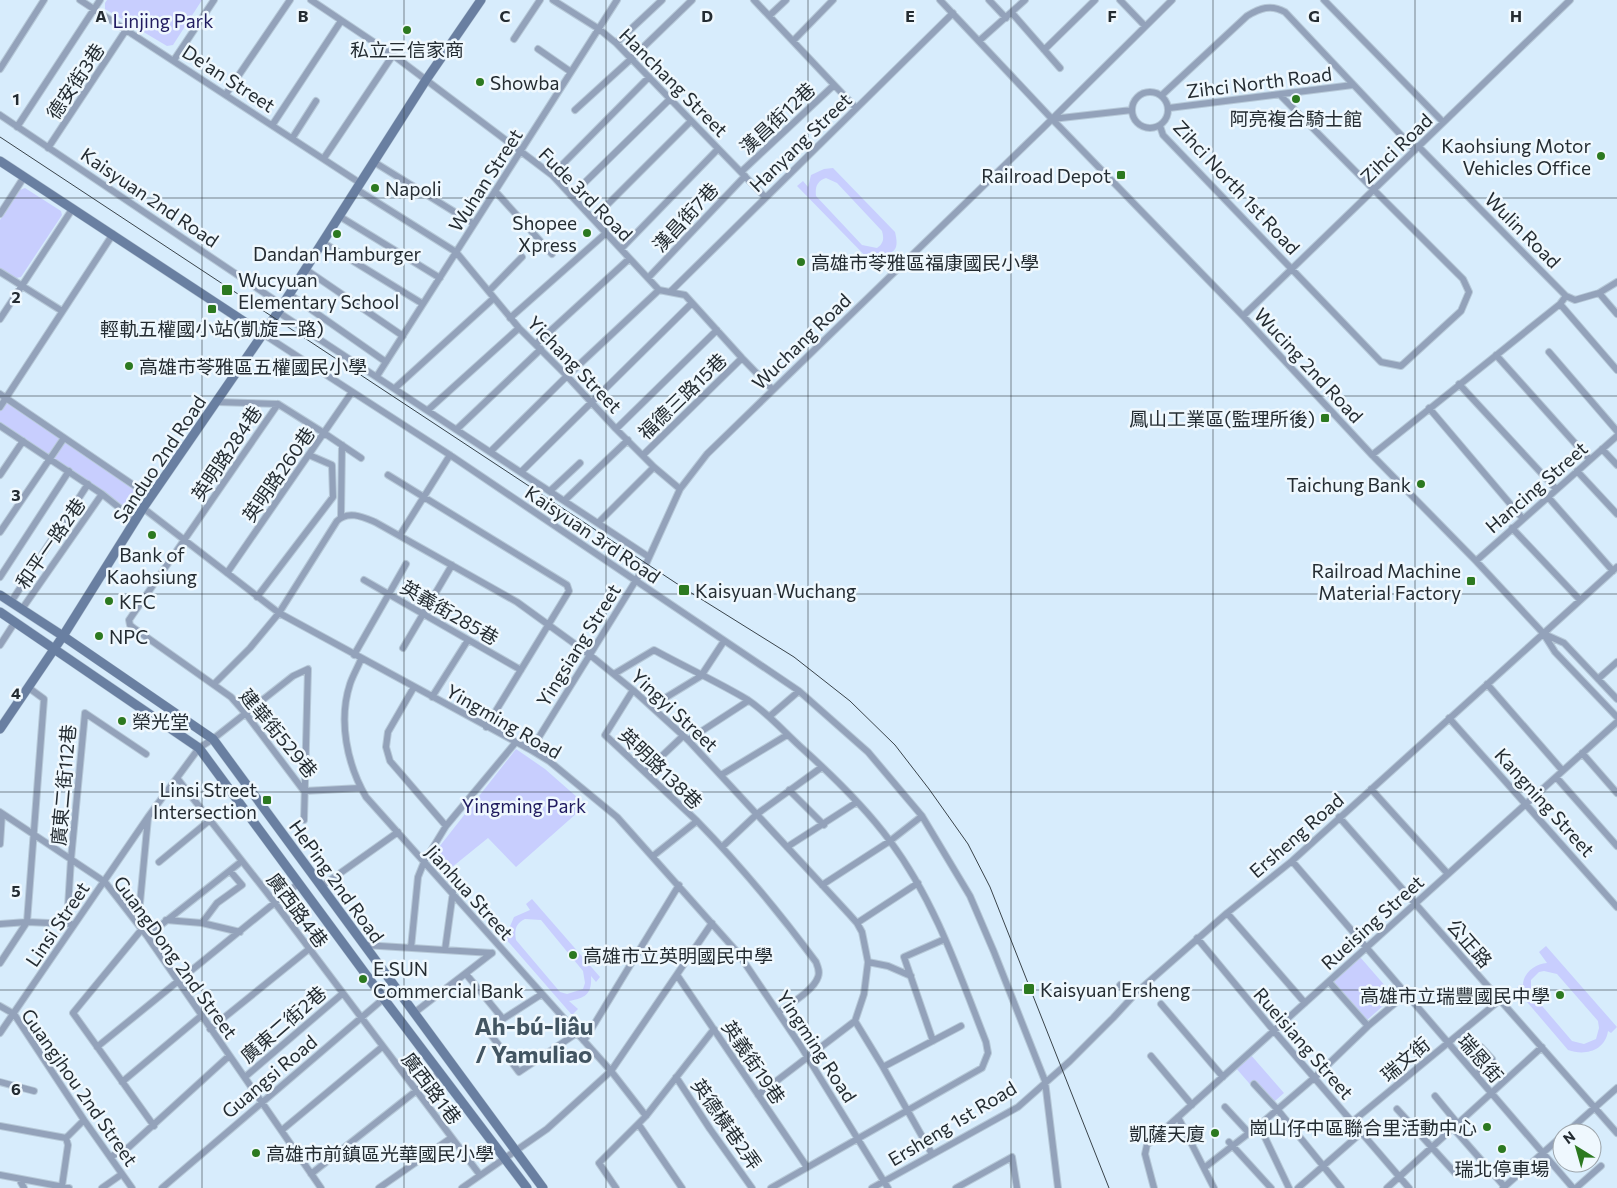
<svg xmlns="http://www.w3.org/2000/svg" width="1617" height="1188" font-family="Commissioner,'Noto Sans TC',sans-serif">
  <rect width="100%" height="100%" fill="#d7ecfc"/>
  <!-- green -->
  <path fill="#c8cefe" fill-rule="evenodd" d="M107 0H202L173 45 167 46 105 9V3Z
    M833 168 895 232C901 256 889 253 872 255L881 265 878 269 797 186 803 181 808 187 811 175 824 169ZM826 178 837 183 882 231C884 238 884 243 877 248L862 245 816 196C815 187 817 181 826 178Z
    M25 188 61 211 62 215 21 277 16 278 0 268V220L20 190Z
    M0 398 140 493 141 499 132 511 127 512 0 426Z
    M516 749 545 769 586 805 516 867 488 838 446 872 432 856Z
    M532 899 600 977 596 982 591 976C592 994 586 998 569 1001L578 1009 572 1015 497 929 502 926 508 931 514 917 530 910 526 904ZM525 919 541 920 583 971 585 983 583 989 567 994 560 992 516 940C514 930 516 923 525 919Z
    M1546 946 1617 1027 1611 1033 1608 1031C1605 1051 1585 1056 1568 1050L1516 989 1521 984 1523 985C1523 973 1535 964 1547 963L1539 952ZM1544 971 1557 974 1598 1021 1599 1028 1596 1039 1584 1044 1572 1041 1531 993V980L1539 972Z
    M1360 957 1394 996 1366 1021 1332 982Z
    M1250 1054 1284 1093 1269 1106 1235 1067Z"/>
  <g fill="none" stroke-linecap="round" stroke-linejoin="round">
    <!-- street casing -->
    <g stroke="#b7c9d8" stroke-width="8">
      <path id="street" d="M80 0 360 183
        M311 0 393 55 552 175 659 290 685 295 742 358 772 389
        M553 0 599 29 616 43 765 197
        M754 0 856 108
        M940 0 1052 119 1243 316 1372 455 1476 561 1543 633 1555 652 1617 717
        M989 0 1006 18
        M1120 0 1145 26
        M1324 0 1443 122
        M1012 13 1060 68
        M769 16 786 0
        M514 39 540 0
        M793 41 833 0
        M979 41 1025 0
        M616 43 662 0
        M538 49 571 72
        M1044 50 1095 0
        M174 60 214 0
        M0 69 44 0
        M1132 110a18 18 0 1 1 36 0a18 18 0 1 1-36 0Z
        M226 94 290 0
        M1162 95 1247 16C1260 8 1271 4 1285 12L1415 150
        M1169 108 1353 85
        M575 110 631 59 692 0
        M0 115 282 305
        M1052 119 1132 110
        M273 124 341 21
        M1160 126 1163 135 1381 362 1401 366 1461 311 1469 292 1463 279 1374 190 1280 95
        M17 127 100 0
        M293 137 316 101
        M1418 146 1566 296 1575 300 1599 293 1617 282
        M48 148 126 30
        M324 158 393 55
        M374 162 474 224
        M741 172 834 85
        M552 175 649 77
        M356 189 456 252 519 328 567 376 616 429 654 467 680 489
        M495 191 552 254
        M571 196 670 99
        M0 214 24 177
        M339 216 440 278
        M593 219 691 121
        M322 242 423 304
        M621 249 718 149
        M305 269 403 336
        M0 272 62 311
        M648 278 745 176
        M489 291 522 257
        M670 292 953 13
        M1599 293 1617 314
        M289 294 386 362
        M1560 304 1617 370
        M278 312 649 557
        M1243 316 1570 0
        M510 318 606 233
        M0 319 73 208
        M263 334 450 455 799 691 868 752 922 816 970 896 994 952 1045 1081 1058 1188
        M536 344 629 259
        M1549 352 1617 431
        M1496 355 1590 460
        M377 376 617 0
        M1459 384 1556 489
        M395 388 494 298
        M0 394 151 497
        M217 402 278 404
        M0 407 113 234
        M1429 408 1523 519
        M428 410 519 328
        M0 426 102 494 136 521
        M457 429 541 349
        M616 429 717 330
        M1602 449 1617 465
        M490 452 567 376 659 290
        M643 455 742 358
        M1372 455 1560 304 1566 296
        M361 458 324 433 278 404 129 620 130 625 135 629 231 697 246 714 304 791 361 788
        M1577 471 1617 514
        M521 472 692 303
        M0 475 23 441
        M388 475 567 585 569 591 486 727
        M550 491 580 463
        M1548 497 1613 571
        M565 500 628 440
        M143 508 279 613 531 750 549 761 617 817 738 953 800 1045 888 1188
        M341 517 342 445
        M598 523 654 467
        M1512 528 1580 600
        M0 532 64 438
        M400 535 450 455
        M1476 561 1617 436
        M227 573 352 392
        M0 577 69 471
        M364 580 521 670
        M257 597 333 497 332 465 309 455
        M11 602 88 484
        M22 609 102 494
        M1544 634 1564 643 1617 699
        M0 645 15 622
        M403 648 452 565
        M354 655 406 564
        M361 659C358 667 353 675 350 684 338 721 347 764 366 797L611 1071 646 1116
        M614 674 654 650C685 667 718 682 748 700 769 714 785 733 804 750 835 778 865 807 890 841 935 901 959 973 986 1042L988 1053 982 1068 771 1188
        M1598 679 1617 662
        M214 684 250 648 279 613 337 521C348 510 363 517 375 522L517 602 590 655 633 690 688 740 849 914 857 923 862 932 868 962 864 994 855 1021 758 1095
        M1487 684 1562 770
        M414 687 388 732 386 747 390 761 446 826
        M633 690 605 735 697 821 653 856
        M432 697 468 640
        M652 706 701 676 724 641
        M770 716 799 691
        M1449 718 1617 907
        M688 740 748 701
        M531 750 646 564 680 489 707 454 1043 128 1172 0
        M1582 753 1617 793
        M645 772 683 736
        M721 775 787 735
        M1556 777 1617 846
        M177 778 275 903 480 1175
        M1371 789 1448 874
        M789 790 824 825
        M0 812 105 882 147 936 321 1188
        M1339 817 1617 1133
        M697 821C740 865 779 912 816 962 818 967 820 972 818 977 814 990 790 1004 779 1012
        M0 844 2 814
        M722 847 757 814 822 767
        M787 847 857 802
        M1292 861 1573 1188
        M159 862 210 820
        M822 885 890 841 922 816
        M322 886 398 832
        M1227 913 1305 1003
        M166 920 202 923 240 932
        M67 923 71 859 85 713 146 754
        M202 923 217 903 242 885 230 871
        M857 923 918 883
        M0 924 27 922 71 924
        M138 924 148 818
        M142 929 73 1013 154 1126
        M147 936 242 861
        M1197 938 1274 1031 1409 1188
        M364 945 492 953
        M411 948 418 877 424 862 446 826 516 742
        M445 950 453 892
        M868 962 888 966 911 976
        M0 963 27 922 44 699 29 688
        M466 974 503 1019
        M677 975 807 1167
        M1329 982 1368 1026
        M1120 985 1132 997
        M1161 1004 1223 1077
        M0 1006 14 1014 84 1120 132 1188
        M414 1013 492 953
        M855 1021 883 1067 932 1154
        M482 1023 519 1072 577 1033
        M210 1029 309 949
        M488 1031 503 1019 542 994
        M0 1033 148 817 199 748 213 739 293 676 308 669 304 820
        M584 1041 679 885
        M933 1041 904 957 945 939
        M97 1047 299 883
        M1151 1056 1192 1105
        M883 1067 961 1026
        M1476 1075 1492 1059 1481 1047
        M245 1077 342 994
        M676 1077 710 1129 752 1188
        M0 1082 34 1091
        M122 1082 201 1016
        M1254 1084 1277 1109 1341 1188
        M1435 1096 1458 1124
        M1225 1107 1249 1133
        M1397 1109 1456 1174
        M1178 1117 1214 1188
        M1352 1122 1500 1000
        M639 1125 682 1188
        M0 1126 66 1138 84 1120
        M1453 1128 1504 1186
        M282 1130 382 1047
        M1566 1133 1617 1088
        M1229 1142 1271 1188
        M110 1157 129 1147 229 1056
        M1204 1168 1249 1133 1260 1127
        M311 1174 440 1072
        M0 1175 69 1188
        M19 1179 24 1188
        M62 1186 68 1145 66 1138
        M102 1188 122 1174
        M162 1188 396 988
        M379 1188 451 1138
        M462 1188 547 1129 611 1071 712 923
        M616 1188 599 1163 646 1116 714 1029
        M872 1188 1018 1107 1070 1061 1113 1018 1137 992 1227 913 1292 861 1617 567
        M956 1188 1012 1157 1017 1188
        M1154 1188 1145 1154 1147 1145 1617 722
        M1289 1188 1260 1127 1264 1121 1314 1078 1368 1026 1406 994
        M1298 1188 1361 1133
        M1387 1188 1542 1047
        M1503 1188 1562 1136
        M1576 1188 1601 1166"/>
    </g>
    <!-- secondary casing -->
    <g stroke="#b7c9d8" stroke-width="10">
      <path id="secondary" d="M0 161 263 334
        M0 595 63 636 213 739 543 1188
        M0 612 199 748 384 999 527 1188
        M0 729 63 636 143 508 278 312 426 80 481 0"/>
    </g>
    <!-- street -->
    <use href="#street" stroke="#93a2ba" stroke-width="6"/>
    <!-- secondary -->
    <use href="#secondary" stroke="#697fa1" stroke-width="9"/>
    <!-- tram -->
    <path stroke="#39434a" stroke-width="1" d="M0 137 685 589 794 657 850 701 895 745 929 789 968 844 990 887 1109 1188"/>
  </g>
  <!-- grid -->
  <path fill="none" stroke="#242c32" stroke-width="1" stroke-opacity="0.55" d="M202 0V1188M404 0V1188M606 0V1188M808 0V1188M1011 0V1188M1213 0V1188M1415 0V1188M0 198H1617M0 396H1617M0 594H1617M0 792H1617M0 990H1617"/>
  <!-- markers -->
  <g fill="#2c7920" stroke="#eff8fe" stroke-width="2">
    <circle cx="407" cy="30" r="5"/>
    <circle cx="480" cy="82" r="5"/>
    <circle cx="1296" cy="99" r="5"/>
    <circle cx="1601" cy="156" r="5"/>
    <rect x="1116" y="170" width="10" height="10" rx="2.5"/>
    <circle cx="375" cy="188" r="5"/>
    <circle cx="587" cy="233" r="5"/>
    <circle cx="337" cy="234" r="5"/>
    <circle cx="801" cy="262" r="5"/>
    <rect x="221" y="284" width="12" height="12" rx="2.5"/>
    <rect x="207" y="304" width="10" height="10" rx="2.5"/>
    <circle cx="129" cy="366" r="5"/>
    <rect x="1320" y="413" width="10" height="10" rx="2.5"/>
    <circle cx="1421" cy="484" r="5"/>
    <circle cx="152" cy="535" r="5"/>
    <rect x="1466" y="576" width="10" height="10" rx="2.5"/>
    <rect x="678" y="584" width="12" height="12" rx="2.5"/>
    <circle cx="109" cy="601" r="5"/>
    <circle cx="99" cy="636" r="5"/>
    <circle cx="122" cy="721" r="5"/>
    <rect x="262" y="795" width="10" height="10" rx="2.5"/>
    <circle cx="573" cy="955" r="5"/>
    <circle cx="363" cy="979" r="5"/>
    <rect x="1023" y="983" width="12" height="12" rx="2.5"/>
    <circle cx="1560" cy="995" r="5"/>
    <circle cx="1487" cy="1127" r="5"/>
    <circle cx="1215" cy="1133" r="5"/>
    <circle cx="1502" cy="1149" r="5"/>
    <circle cx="256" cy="1153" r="5"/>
  </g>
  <g text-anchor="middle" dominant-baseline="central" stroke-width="5" stroke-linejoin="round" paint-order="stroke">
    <!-- park labels -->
    <g font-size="19" fill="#211c60" stroke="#eff8fe">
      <text x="163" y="20">Linjing Park</text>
      <text x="524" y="805">Yingming Park</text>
    </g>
    <!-- poi labels -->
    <g font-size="19" fill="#242c32" stroke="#eff8fe" text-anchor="start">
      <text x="407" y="49" text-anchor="middle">私立三信家商</text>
      <text x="490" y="82">Showba</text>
      <text x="1296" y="118" text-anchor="middle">阿亮複合騎士館</text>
      <text x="1591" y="145" text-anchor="end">Kaohsiung Motor<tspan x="1591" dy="22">Vehicles Office</tspan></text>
      <text x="1111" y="175" text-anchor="end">Railroad Depot</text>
      <text x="385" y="188">Napoli</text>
      <text x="577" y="222" text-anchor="end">Shopee<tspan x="577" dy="22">Xpress</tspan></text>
      <text x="337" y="253" text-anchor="middle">Dandan Hamburger</text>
      <text x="811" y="262">高雄市苓雅區福康國民小學</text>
      <text x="238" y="279">Wucyuan<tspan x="238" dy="22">Elementary School</tspan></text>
      <text x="212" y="328" text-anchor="middle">輕軌五權國小站(凱旋二路)</text>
      <text x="139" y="366">高雄市苓雅區五權國民小學</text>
      <text x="1315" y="418" text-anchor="end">鳳山工業區(監理所後)</text>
      <text x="1411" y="484" text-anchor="end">Taichung Bank</text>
      <text x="152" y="554" text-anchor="middle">Bank of<tspan x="152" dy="22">Kaohsiung</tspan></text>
      <text x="1461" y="570" text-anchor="end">Railroad Machine<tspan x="1461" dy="22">Material Factory</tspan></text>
      <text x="695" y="590">Kaisyuan Wuchang</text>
      <text x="119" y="601">KFC</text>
      <text x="109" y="636">NPC</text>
      <text x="132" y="721">榮光堂</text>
      <text x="257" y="789" text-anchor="end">Linsi Street<tspan x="257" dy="22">Intersection</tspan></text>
      <text x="583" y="955">高雄市立英明國民中學</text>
      <text x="373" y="968">E.SUN<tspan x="373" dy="22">Commercial Bank</tspan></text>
      <text x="1040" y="989">Kaisyuan Ersheng</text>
      <text x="1550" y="995" text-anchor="end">高雄市立瑞豐國民中學</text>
      <text x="1477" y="1127" text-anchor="end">崗山仔中區聯合里活動中心</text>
      <text x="1205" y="1133" text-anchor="end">凱薩天廈</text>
      <text x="266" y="1153">高雄市前鎮區光華國民小學</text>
      <text x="1502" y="1168" text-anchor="middle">瑞北停車場</text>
    </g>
    <!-- street labels -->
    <g font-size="19" fill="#242c32" stroke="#eff8fe">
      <text transform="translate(229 78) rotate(33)">De'an Street</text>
      <text transform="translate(75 81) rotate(-56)">德安街3巷</text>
      <text transform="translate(674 82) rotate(45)">Hanchang Street</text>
      <text transform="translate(1259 82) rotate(-7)">Zihci North Road</text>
      <text transform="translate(777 118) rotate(-43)">漢昌街12巷</text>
      <text transform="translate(800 142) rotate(-44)">Hanyang Street</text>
      <text transform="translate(1396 148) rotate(-44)">Zihci Road</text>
      <text transform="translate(485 180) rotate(-57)">Wuhan Street</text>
      <text transform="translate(1237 187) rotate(47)">Zihci North 1st Road</text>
      <text transform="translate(586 194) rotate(45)">Fude 3rd Road</text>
      <text transform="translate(150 197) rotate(34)">Kaisyuan 2nd Road</text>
      <text transform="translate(685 217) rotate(-47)">漢昌街7巷</text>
      <text transform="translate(1523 230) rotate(45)">Wulin Road</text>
      <text transform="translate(801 341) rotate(-44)">Wuchang Road</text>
      <text transform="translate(575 364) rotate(46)">Yichang Street</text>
      <text transform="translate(1309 365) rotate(47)">Wucing 2nd Road</text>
      <text transform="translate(682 396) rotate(-44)">福德三路15巷</text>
      <text transform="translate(226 453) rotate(-56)">英明路284巷</text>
      <text transform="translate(159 459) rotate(-56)">Sanduo 2nd Road</text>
      <text transform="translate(278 474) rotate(-55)">英明路260巷</text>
      <text transform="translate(1536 487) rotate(-41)">Hancing Street</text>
      <text transform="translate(593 534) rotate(34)">Kaisyuan 3rd Road</text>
      <text transform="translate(50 543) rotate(-55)">和平一路2巷</text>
      <text transform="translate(450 612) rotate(30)">英義街285巷</text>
      <text transform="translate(578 645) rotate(-58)">Yingsiang Street</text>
      <text transform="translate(675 710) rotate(43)">Yingyi Street</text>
      <text transform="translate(504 721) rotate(30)">Yingming Road</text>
      <text transform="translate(279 733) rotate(50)">建華街529巷</text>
      <text transform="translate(661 768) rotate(44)">英明路138巷</text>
      <text transform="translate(63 785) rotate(-85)">廣東二街112巷</text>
      <text transform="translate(1545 802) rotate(48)">Kangning Street</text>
      <text transform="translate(1296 835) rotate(-41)">Ersheng Road</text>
      <text transform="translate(337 881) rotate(54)">HePing 2nd Road</text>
      <text transform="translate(470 892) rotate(48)">Jianhua Street</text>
      <text transform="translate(298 910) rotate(53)">廣西路4巷</text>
      <text transform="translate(1372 922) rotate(-42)">Rueising Street</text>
      <text transform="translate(57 924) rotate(-56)">Linsi Street</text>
      <text transform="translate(1470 943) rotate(49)">公正路</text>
      <text transform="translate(176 957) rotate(54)">GuangDong 2nd Street</text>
      <text transform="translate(283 1024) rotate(-41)">廣東二街2巷</text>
      <text transform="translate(1304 1043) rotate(49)">Rueisiang Street</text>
      <text transform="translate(817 1046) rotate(57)">Yingming Road</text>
      <text transform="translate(1481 1058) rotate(49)">瑞恩街</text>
      <text transform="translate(1405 1059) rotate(-40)">瑞文街</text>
      <text transform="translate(754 1062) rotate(56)">英義街19巷</text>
      <text transform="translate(269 1076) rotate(-40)">Guangsi Road</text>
      <text transform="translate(80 1087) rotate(55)">Guangjhou 2nd Street</text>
      <text transform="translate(432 1088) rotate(53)">廣西路1巷</text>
      <text transform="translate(952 1123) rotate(-31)">Ersheng 1st Road</text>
      <text transform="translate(727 1124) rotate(55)">英德橫巷2弄</text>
    </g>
    <!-- district labels -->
    <g font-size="24" font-weight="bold" fill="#425562" stroke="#eff8fe">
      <text x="534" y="1025">Ah-bú-liâu<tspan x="534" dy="28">/ Yamuliao</tspan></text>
    </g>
  </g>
  <g font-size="16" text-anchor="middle" font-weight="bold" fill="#242c32" stroke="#eff8fe" stroke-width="5" stroke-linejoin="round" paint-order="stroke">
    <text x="101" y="22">A</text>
    <text x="303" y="22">B</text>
    <text x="505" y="22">C</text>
    <text x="707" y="22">D</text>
    <text x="910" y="22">E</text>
    <text x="1112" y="22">F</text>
    <text x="1314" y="22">G</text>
    <text x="1516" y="22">H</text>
    <text x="16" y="105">1</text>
    <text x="16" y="303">2</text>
    <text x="16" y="501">3</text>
    <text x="16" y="699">4</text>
    <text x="16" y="897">5</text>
    <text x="16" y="1095">6</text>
  </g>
  <!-- north arrow -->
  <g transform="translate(1577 1148) rotate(323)"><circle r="24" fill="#eff8fe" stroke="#9ea6ac"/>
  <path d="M0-4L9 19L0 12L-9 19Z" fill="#2c7920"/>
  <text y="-8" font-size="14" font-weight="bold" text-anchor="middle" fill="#242c32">N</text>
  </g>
</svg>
